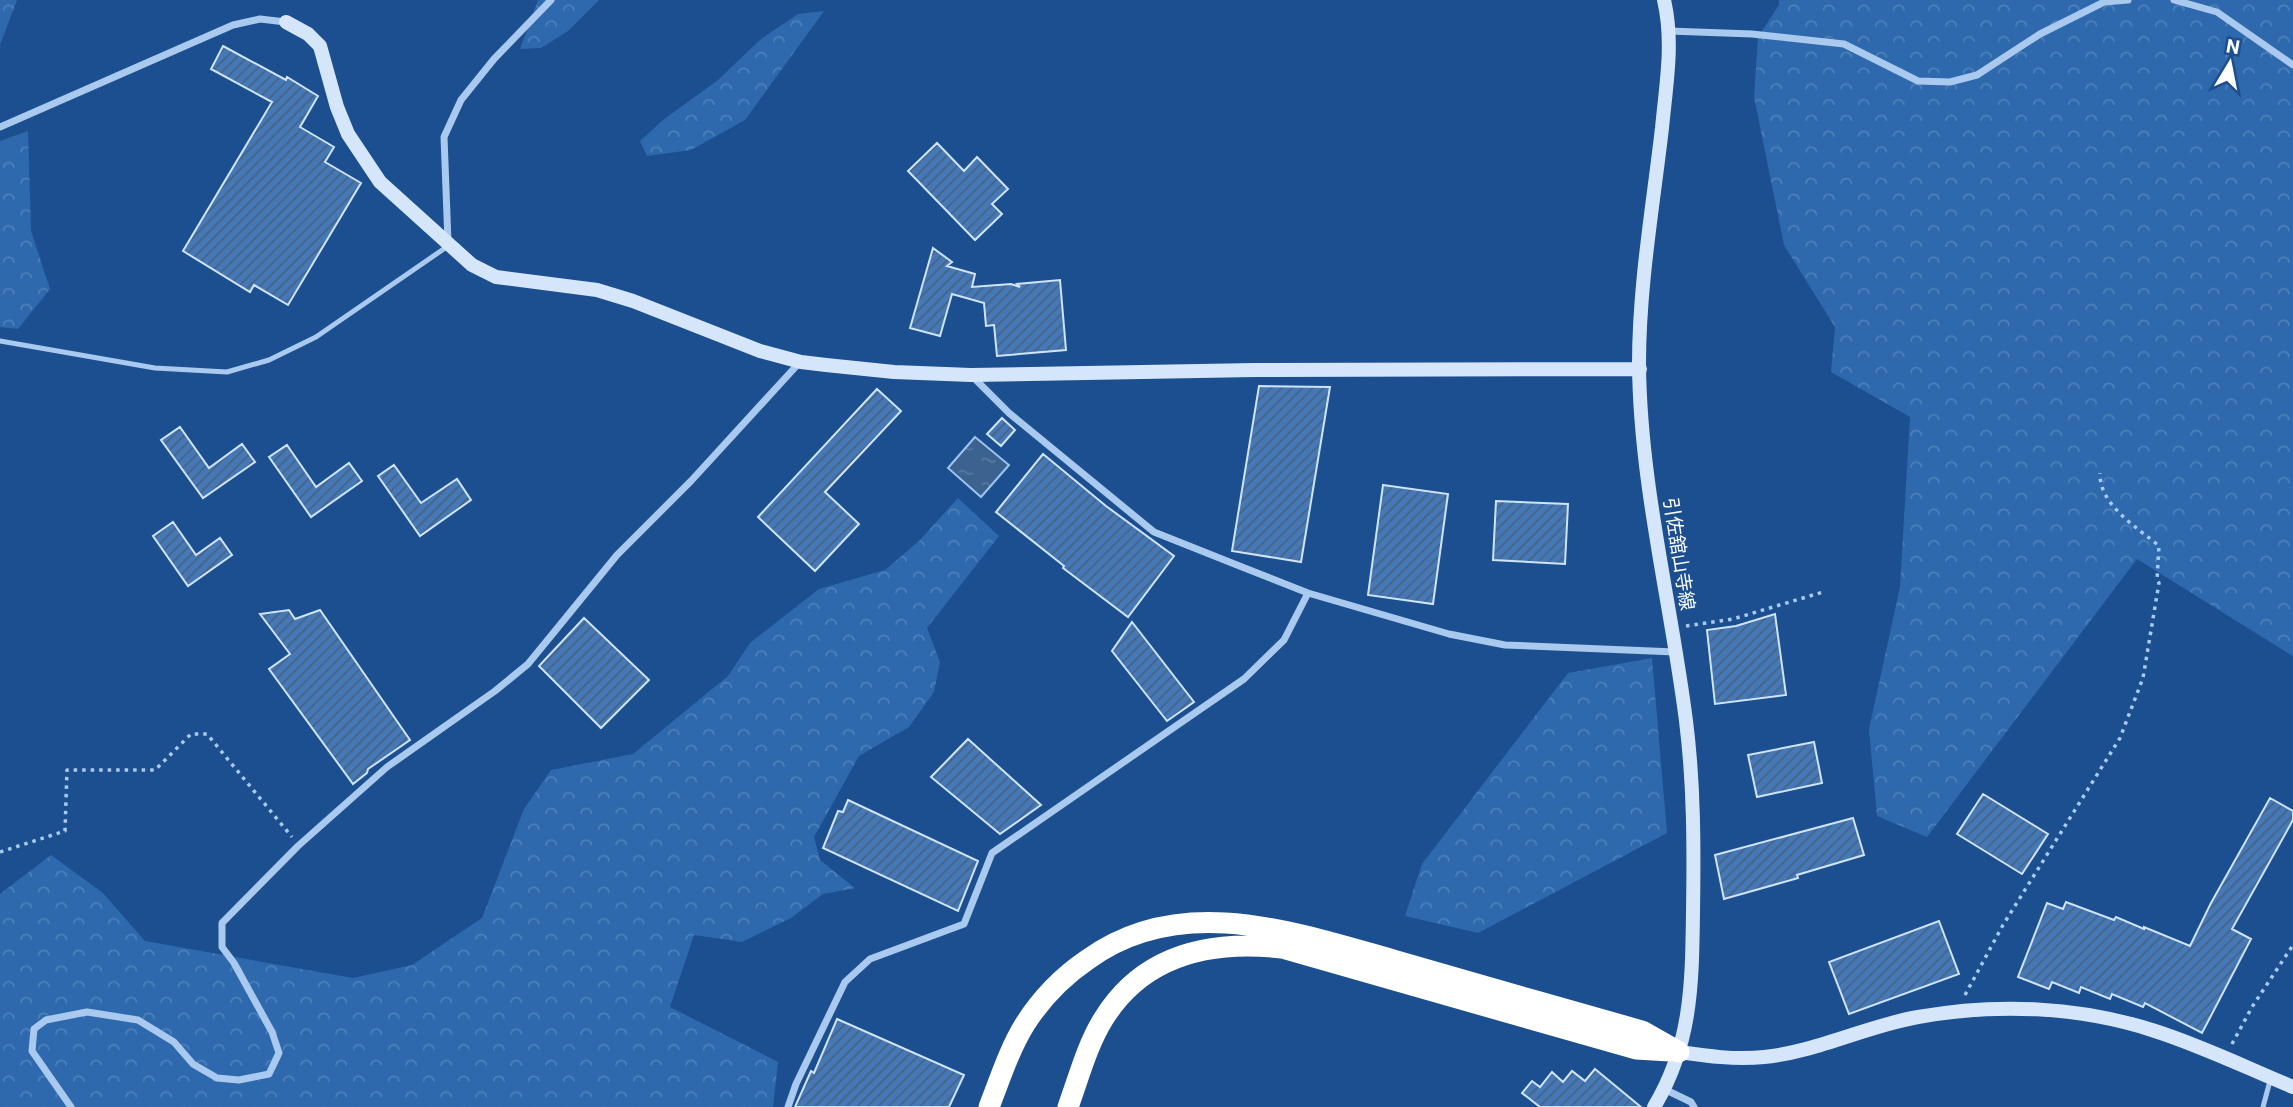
<svg xmlns="http://www.w3.org/2000/svg" width="2293" height="1107" font-family="Roboto,'Noto Sans JP',sans-serif">
  <defs>
    <pattern id="forest-crowns" width="20" height="18" patternUnits="userSpaceOnUse" patternTransform="scale(1.75)"><rect width="20" height="18" fill="#2e69ad"/><path d="M2 6a3 3 0 1 1 6 0M12 15a3 3 0 1 1 6 0" fill="none" stroke="#4d80b9"/></pattern>
    <pattern id="water-ripples" width="26" height="14" patternUnits="userSpaceOnUse" patternTransform="scale(1.75)"><rect width="26" height="14" fill="#3c6290"/><path d="M2 4q2-2 4 0t4 0M15 11q2-2 4 0t4 0" fill="none" stroke="#597aa1"/></pattern>
    <pattern id="building-hatch" width="6" height="6" patternUnits="userSpaceOnUse" patternTransform="scale(1.75)"><rect width="6" height="6" fill="#4478b7"/><path d="M-1 1l2-2M0 6l6-6M5 7l2-2" fill="none" stroke="#486282"/></pattern>
  </defs>
  <rect width="100%" height="100%" fill="#1b4f8f"/>
  <!-- forest -->
  <path fill="url(#forest-crowns)" d="M0 0H17L0 45Z
    M538 0H599L568 31 541 48 520 49Z
    M1779 0H2293V656L2137 559 1927 837 1877 816 1869 729 1900 587 1910 417 1831 372 1835 327 1784 245 1754 97 1758 37 1779 5Z
    M824 11 745 120 691 150 647 156 640 141 663 120 718 80 761 39 798 14Z
    M28 131 31 231 50 289 18 329 0 327V141Z
    M958 498 999 536 927 628 940 662 934 692 909 727 859 756 814 837 820 860 855 888 823 894 791 918 742 942 694 935 670 1007 778 1062 773 1107H0V894L51 855 103 893 145 941 353 978 412 965 482 918 524 809 551 770 633 754 728 676 750 643 819 589 885 570 919 541Z
    M1652 658 1667 833 1478 933 1405 916 1422 864 1568 673Z"/>
  <!-- water -->
  <path fill="url(#water-ripples)" stroke="#9cc4f0" stroke-width="2" d="M975 437 1009 465 981 497 948 468Z"/>
  <!-- building -->
  <path fill="url(#building-hatch)" stroke="#cfe3fa" stroke-width="2" d="M223 46 286 80 287 77 318 96 300 127 334 147 325 162 361 183 288 305 254 285 250 292 183 251 272 102 211 69Z
    M937 143 964 171 977 157 1008 189 992 204 1002 214 975 240 908 171Z
    M933 248 952 262 947 266 975 274 972 287 1011 284 1020 287 1017 284 1060 280 1066 350 997 356 994 325 986 326 984 303 952 294 940 336 910 328Z
    M1259 386 1330 387 1301 562 1232 551Z
    M877 389 901 411 825 492 859 524 815 571 758 517Z
    M1002 418 1015 430 1001 446 987 434Z
    M180 427 209 468 242 444 255 462 203 498 161 440Z
    M287 445 316 487 349 463 362 481 311 517 269 457Z
    M1043 454 1106 506 1174 556 1128 617 1063 568 1064 566 996 512Z
    M394 465 421 503 457 479 471 500 420 536 378 476Z
    M1383 485 1448 494 1433 604 1368 595Z
    M1496 501 1568 504 1565 564 1493 560Z
    M173 522 196 555 220 538 232 555 188 586 153 536Z
    M289 610 295 619 320 610 410 740 368 769 367 773 353 784 269 669 290 654 260 614Z
    M1775 614 1786 695 1715 704 1707 630 1736 626Z
    M584 618 649 680 601 728 539 666Z
    M1132 622 1194 702 1167 721 1112 651Z
    M968 739 1041 805 1000 834 931 777Z
    M1814 742 1822 783 1757 797 1748 755Z
    M1983 794 2048 834 2022 874 1957 834Z
    M2270 798 2293 811V820L2232 929 2251 939 2202 1033 2145 1003 2143 1007 2112 994 2110 999 2081 987 2079 993 2052 982 2049 989 2018 977 2047 903 2063 909 2066 902 2114 920 2116 917 2144 929V927L2190 946 2211 903Z
    M848 800 978 861 958 911 823 848 838 811 843 812Z
    M1853 818 1864 855 1797 875 1798 878 1724 899 1715 855Z
    M1939 921 1959 974 1849 1014 1829 962Z
    M837 1019 964 1075 949 1107H795L811 1071 814 1073Z
    M1595 1069 1641 1107H1540L1522 1093 1532 1081 1540 1087 1552 1072 1563 1082 1572 1071 1585 1081Z"/>
  <g fill="none" stroke-linecap="round" stroke-linejoin="round">
    <!-- path -->
    <path stroke="#a9c9ee" stroke-width="3.5" stroke-dasharray="3.5 5" stroke-linecap="butt" d="M1686 626 1733 619 1823 592
      M0 852 65 831 67 770H155L191 734H207L292 837
      M1965 995 2003 925 2120 738 2143 678 2159 583 2157 580 2159 546C2137 527 2099 505 2100 473
      M2232 1044 2252 1007 2293 945"/>
    <!-- lane -->
    <path stroke="#a9c9ee" stroke-width="5" d="M0 341 155 368 227 372 269 360 316 337 448 246
      M2263 1107 2270 1081"/>
    <!-- street -->
    <path stroke="#a9c9ee" stroke-width="7" d="M2174 0 2217 12 2293 65
      M1669 31 1752 34 1844 44 1918 81 1950 82 1977 75 2040 34 2104 2 2128 0
      M0 127 233 25 260 19 286 22
      M448 242 444 137 461 100 494 59 551 0
      M971 375 1009 413 1154 532 1242 567 1308 593 1449 634 1505 645 1675 652
      M1664 1089 1691 1102 1694 1107
      M71 1107 32 1051 34 1029 46 1020 87 1012 138 1020 174 1042 193 1064 217 1078 239 1080 269 1074 279 1053 272 1032 234 963 222 947V923L298 846 387 767 495 691 528 664 617 555 691 481 800 362
      M788 1107 796 1084 845 982 870 959 964 924 992 853 1244 679 1284 640 1308 593"/>
    <!-- secondary -->
    <path stroke="#d6e6fa" stroke-width="14" d="M286 22 308 34 320 46 337 107 348 134 380 182 472 265 496 277 597 290 633 301 760 351 801 362 826 365 894 372 971 375 1255 370 1640 369
      M1679 1052C1707 1056 1735 1060 1764 1057 1816 1052 1866 1026 1918 1017 1996 1003 2079 1006 2155 1031 2202 1046 2247 1068 2293 1087
      M1654 1107C1692 1044 1692 983 1693 912 1694 848 1694 784 1686 721 1671 602 1640 484 1639 364 1639 285 1653 206 1662 128 1666 85 1674 43 1664 0"/>
    <!-- highway -->
    <path stroke="#fff" stroke-width="21" d="M989 1107C1000 1079 1009 1050 1025 1024 1041 999 1062 977 1087 960 1181 891 1296 933 1397 961 1479 985 1560 1008 1642 1031L1679 1052
      M1068 1107C1079 1077 1087 1045 1104 1018 1144 954 1211 940 1282 948L1636 1049 1670 1051"/>
  </g>
  <g text-anchor="middle" dominant-baseline="central" stroke-width="7" stroke-linejoin="round" paint-order="stroke">
    <!-- street labels -->
    <g font-size="19" fill="#fff" stroke="#1b4f8f">
      <text transform="translate(1679 554) rotate(81)">引佐舘山寺線</text>
    </g>
  </g>
  <!-- north arrow -->
  <g transform="translate(2230 63) rotate(10)" stroke="#1b4f8f" stroke-width="5" paint-order="stroke">
  <path d="M0-5L12 26L0 18L-12 26Z" fill="#ffffff"/>
  <text y="-10" font-size="19" font-weight="bold" text-anchor="middle" fill="#ffffff">N</text>
  </g>
</svg>
